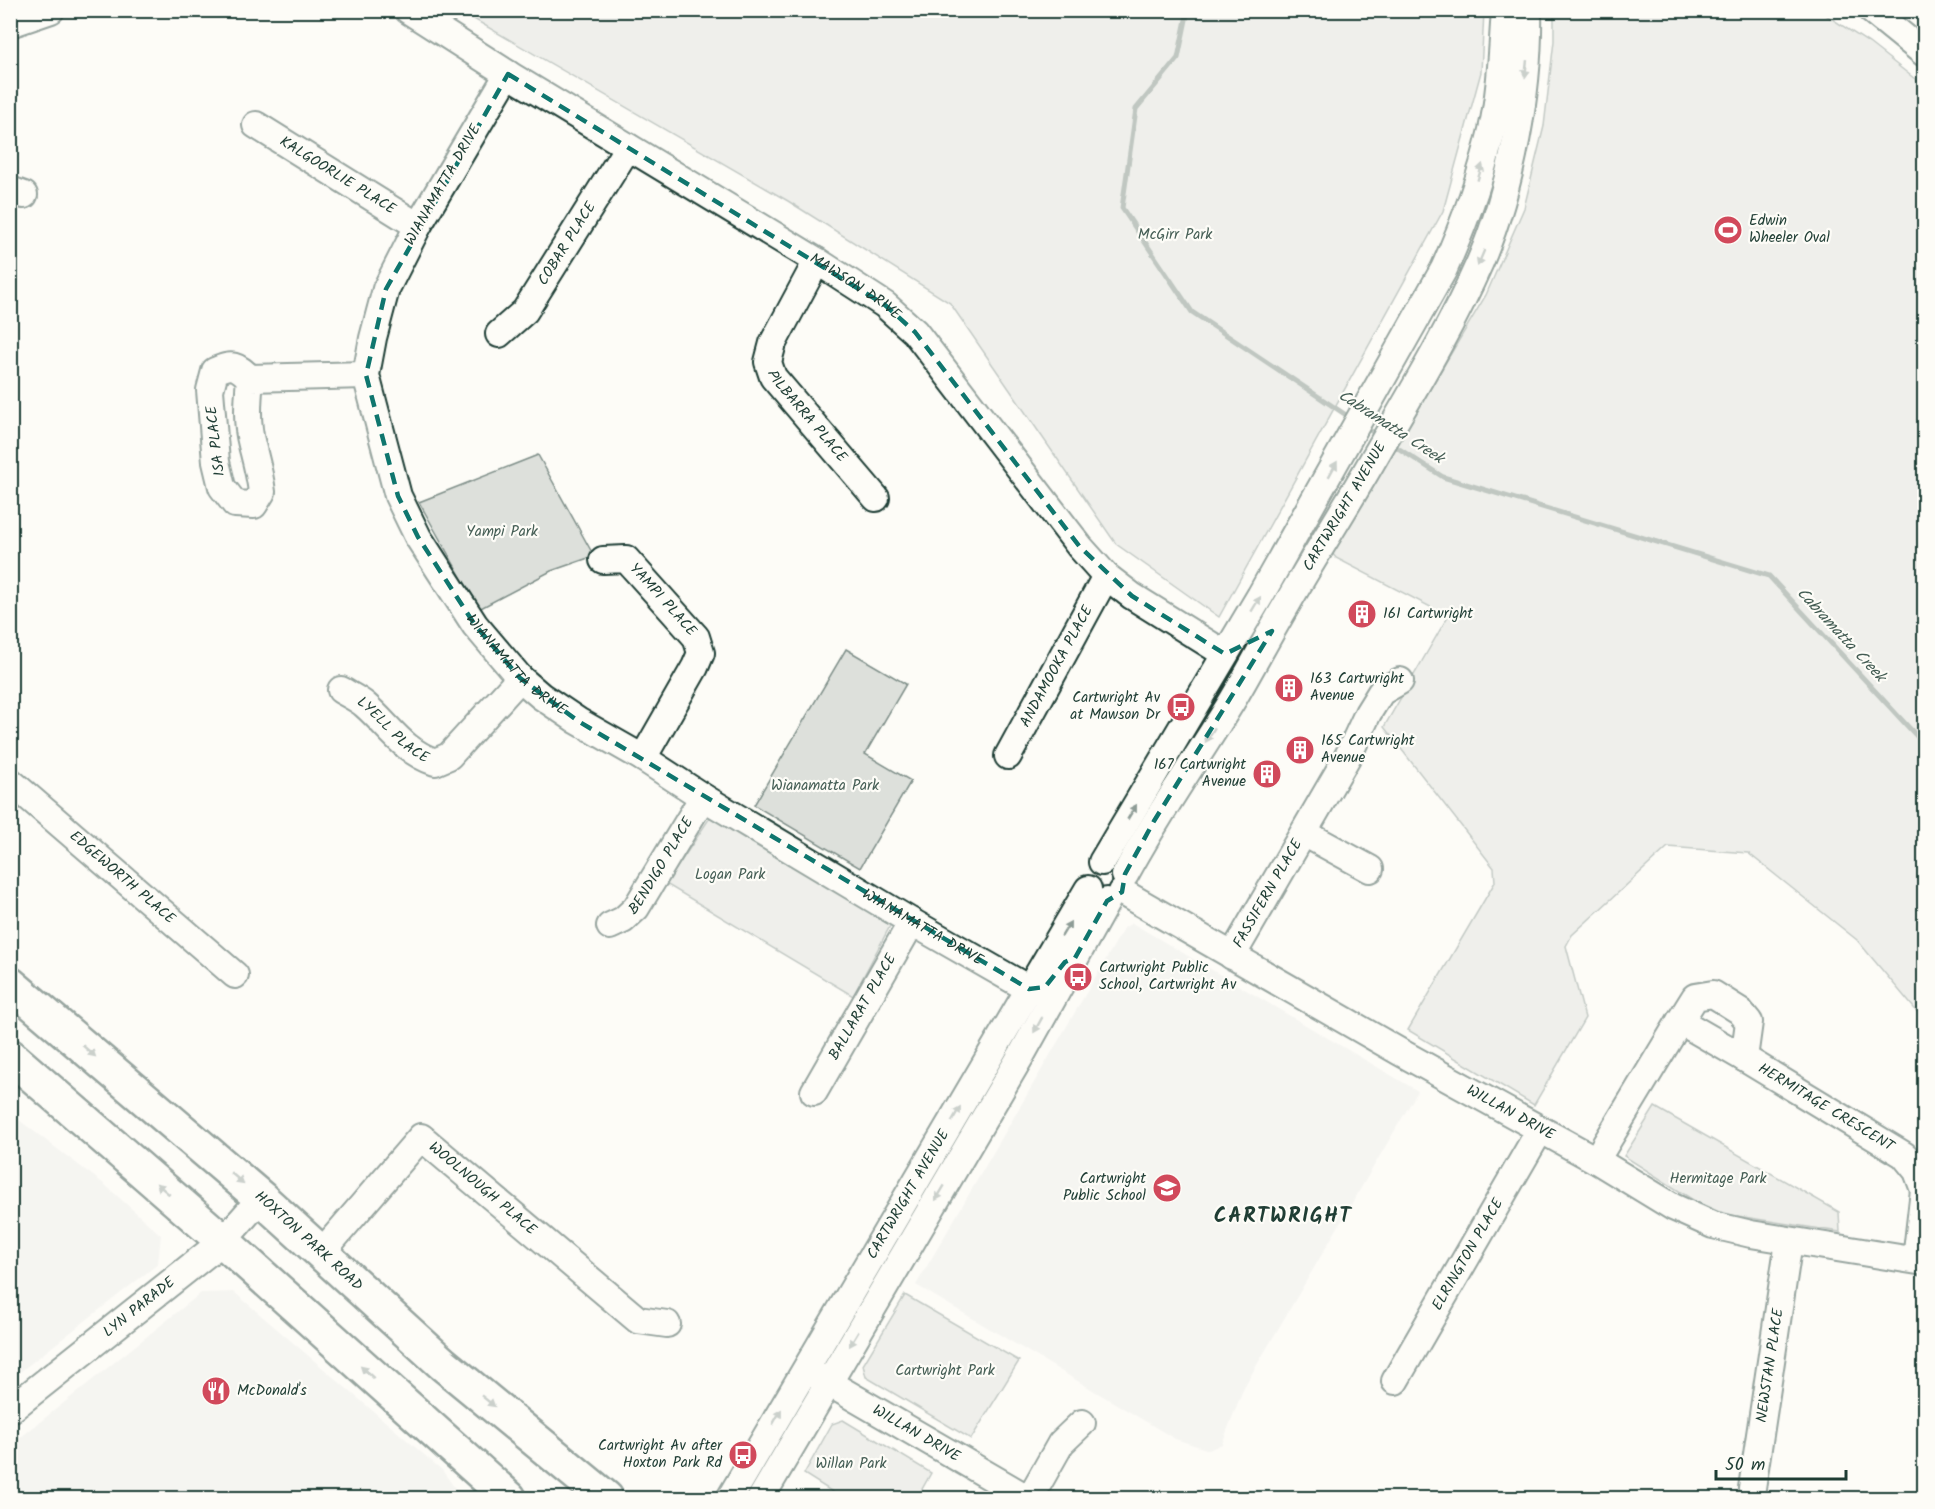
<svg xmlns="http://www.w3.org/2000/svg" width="1935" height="1509" font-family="Kalam,sans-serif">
  <rect width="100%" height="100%" fill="#fdfcf7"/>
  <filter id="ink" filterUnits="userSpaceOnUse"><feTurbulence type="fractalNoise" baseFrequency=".0167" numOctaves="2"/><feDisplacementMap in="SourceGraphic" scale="12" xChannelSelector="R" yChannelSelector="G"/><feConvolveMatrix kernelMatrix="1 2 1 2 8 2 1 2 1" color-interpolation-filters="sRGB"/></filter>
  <g filter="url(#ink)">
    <!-- built -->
    <path fill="#eceee9" d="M1132 923 1418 1091 1244 1387 1222 1444 1209 1450 1175 1439 916 1285 1124 928Z
      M11 1114 104 1184 161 1235 158 1264 11 1379Z
      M234 1292 442 1470 462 1498H11V1445L201 1293Z"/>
    <!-- green -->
    <path fill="#dde0db" stroke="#7e8e88" stroke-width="1.5" d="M460 11 1484 10V11L1481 72 1443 211 1219 617 1116 544 950 303 788 201Z
      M1554 11H1820L1869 43 1924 86V1020L1857 940 1748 853 1668 847 1572 935 1566 946 1585 1018 1534 1105 1408 1030 1495 882 1494 868 1384 727 1448 616 1336 558 1332 553 1486 295 1524 208 1544 126 1554 41Z
      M538 455 594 556 551 571 479 609 419 502Z
      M846 649 906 684 865 754 911 781 860 868 754 805Z
      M711 816 891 924 853 996 666 884Z
      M1655 1107 1839 1212 1840 1232 1712 1212 1624 1156Z
      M905 1295 1019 1361 971 1439 866 1377 863 1365Z
      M843 1420 931 1473 917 1498H842L804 1474 832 1424Z"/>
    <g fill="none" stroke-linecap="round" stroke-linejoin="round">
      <!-- stream -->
      <path stroke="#75877f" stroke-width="5" d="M1188 10 1178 58 1136 109 1122 208 1192 312 1352 419
        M1362 425 1380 437
        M1390 443 1443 477 1769 576 1924 744"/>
      <!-- minor casing -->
      <g stroke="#1f3d34" stroke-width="30">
        <g id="minor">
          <path id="s1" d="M408 10 508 74 817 261 885 305 915 332 1080 547 1106 576 1132 596 1225 654"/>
          <path d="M1871 10 1924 53"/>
          <path d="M10 24 51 10"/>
          <path id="s2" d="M508 74 418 226 386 289 373 338 366 375 398 496 418 537 475 625 520 678 541 696 578 721 643 758 703 797 912 922 1029 989H1040L1045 987 1065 962 1075 958"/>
          <path id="s3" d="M256 125 418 226"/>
          <path d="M10 190 24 195"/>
          <path id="s4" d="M817 261 773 343 768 362 773 377 876 498"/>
          <path id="s5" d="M499 334 525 311 628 147"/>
          <path d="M250 378C248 401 246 423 252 445 256 461 260 475 262 492L254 505 235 504 222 487 216 462 210 390 215 371C233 363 236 365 250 378L366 375"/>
          <path id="s6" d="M603 560 626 559 696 637 701 653 695 667 643 758"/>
          <path id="s7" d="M341 690C349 695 358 699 365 705 389 726 404 752 435 762L449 756 520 678"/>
          <path id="s8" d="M1008 756 1106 576"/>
          <path id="s9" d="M10 781 235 975"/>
          <path d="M1304 833 1370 869"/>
          <path d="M1102 862 1260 596 1444 269C1464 224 1481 178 1492 130 1501 91 1502 50 1505 10"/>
          <path id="s10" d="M1125 875C1157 815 1196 760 1232 701 1251 669 1268 636 1287 604 1315 555 1346 507 1374 458 1411 394 1450 330 1480 262 1511 190 1530 89 1528 10"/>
          <path id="s11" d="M1122 892 1400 1052 1596 1160 1673 1207 1713 1225 1751 1234 1924 1262"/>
          <path id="s12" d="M610 926 623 920 636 908 703 797"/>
          <path id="s13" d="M1232 956 1349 754 1368 713 1381 692 1400 681"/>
          <path d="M1680 1021 1695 997 1713 994 1740 1011 1749 1022 1744 1058"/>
          <path id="s14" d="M814 1092 912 922"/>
          <path id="s15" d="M1596 1160 1680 1021 1744 1058 1904 1155 1917 1171 1924 1190 1916 1260"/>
          <path id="s16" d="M322 1252 421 1137 638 1320 667 1324"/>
          <path id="s17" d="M815 1375 1027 1498"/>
          <path id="s18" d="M1395 1381 1540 1130"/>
          <path id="s19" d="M10 1410 223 1241 261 1198"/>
          <path id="s20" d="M1752 1488 1789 1241"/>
          <path id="s21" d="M730 1498 1088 889"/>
          <path d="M761 1498 1022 1054 1107 901"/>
          <path d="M1030 1498 1061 1443 1082 1423"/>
        </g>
      </g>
      <!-- major casing -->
      <g stroke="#1f3d34" stroke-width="38">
        <g id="major">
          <path id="s22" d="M10 984 261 1198 443 1364 606 1498"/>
          <path d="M10 1056 223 1241 509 1498"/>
        </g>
      </g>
      <!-- minor -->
      <use href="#minor" stroke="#fdfcf7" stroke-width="26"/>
      <!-- major -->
      <use href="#major" stroke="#fdfcf7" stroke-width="33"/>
    </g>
    <!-- one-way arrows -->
    <defs><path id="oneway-solid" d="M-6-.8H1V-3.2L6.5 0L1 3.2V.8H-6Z" transform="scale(1.5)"/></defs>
    <g fill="#8e9c96">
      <use href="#oneway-solid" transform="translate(1526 69) rotate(96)"/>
      <use href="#oneway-solid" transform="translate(1480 172) rotate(-74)"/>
      <use href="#oneway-solid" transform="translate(1481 258) rotate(113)"/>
      <use href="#oneway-solid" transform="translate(1333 469) rotate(-61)"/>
      <use href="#oneway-solid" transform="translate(1256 604) rotate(-59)"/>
      <use href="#oneway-solid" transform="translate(1210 735) rotate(123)"/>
      <use href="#oneway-solid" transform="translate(1132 812) rotate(-59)"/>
      <use href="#oneway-solid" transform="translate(1066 929) rotate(-59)"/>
      <use href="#oneway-solid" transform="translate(1038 1025) rotate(119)"/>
      <use href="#oneway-solid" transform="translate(89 1051) rotate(41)"/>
      <use href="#oneway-solid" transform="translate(956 1114) rotate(-60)"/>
      <use href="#oneway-solid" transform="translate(237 1178) rotate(40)"/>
      <use href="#oneway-solid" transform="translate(163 1189) rotate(-139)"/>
      <use href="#oneway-solid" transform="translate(940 1193) rotate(121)"/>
      <use href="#oneway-solid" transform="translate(854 1339) rotate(121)"/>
      <use href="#oneway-solid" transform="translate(367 1372) rotate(-138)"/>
      <use href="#oneway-solid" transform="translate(488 1401) rotate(39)"/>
      <use href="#oneway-solid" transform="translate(777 1417) rotate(-60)"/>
    </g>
  </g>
  <!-- marked area -->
  <path d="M0 0H1935V1509H0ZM508 74 885 305 915 332 1080 547 1132 596 1225 654 1272 631 1154 821 1125 874 1122 892 1107 901 1075 958 1065 962 1045 987 1029 989 578 721 520 678 475 625 418 537 398 496 366 375 386 289Z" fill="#fdfcf7" fill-opacity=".55" fill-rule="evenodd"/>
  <path fill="none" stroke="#0f766e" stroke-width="4.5" stroke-dasharray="12 8" stroke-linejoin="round" d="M508 74 885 305 915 332 1080 547 1132 596 1225 654 1272 631 1154 821 1125 874 1122 892 1107 901 1075 958 1065 962 1045 987 1029 989 578 721 520 678 475 625 418 537 398 496 366 375 386 289Z"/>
  <!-- icons -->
  <defs>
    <g id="stadium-disc" transform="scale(1.5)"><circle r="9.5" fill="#d1495b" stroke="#fdfcf7"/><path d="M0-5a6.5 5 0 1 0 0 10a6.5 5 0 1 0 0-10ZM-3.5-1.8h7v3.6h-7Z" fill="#fff"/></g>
    <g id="building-disc" transform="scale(1.5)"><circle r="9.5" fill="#d1495b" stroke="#fdfcf7"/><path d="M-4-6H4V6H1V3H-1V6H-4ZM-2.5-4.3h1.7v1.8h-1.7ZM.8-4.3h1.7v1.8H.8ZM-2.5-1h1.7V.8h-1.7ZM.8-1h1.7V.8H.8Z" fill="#fff"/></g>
    <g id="bus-disc" transform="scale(1.5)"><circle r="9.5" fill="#d1495b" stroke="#fdfcf7"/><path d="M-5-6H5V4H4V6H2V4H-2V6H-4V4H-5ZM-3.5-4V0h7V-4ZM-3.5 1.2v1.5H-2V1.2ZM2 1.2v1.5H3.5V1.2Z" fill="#fff"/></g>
    <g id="school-disc" transform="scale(1.5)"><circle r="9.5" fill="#d1495b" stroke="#fdfcf7"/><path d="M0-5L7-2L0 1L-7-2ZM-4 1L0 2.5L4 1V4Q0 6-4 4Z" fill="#fff"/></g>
    <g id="restaurant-disc" transform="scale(1.5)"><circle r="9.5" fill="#d1495b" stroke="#fdfcf7"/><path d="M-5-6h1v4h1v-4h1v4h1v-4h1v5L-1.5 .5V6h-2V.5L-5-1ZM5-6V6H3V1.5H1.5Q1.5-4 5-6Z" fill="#fff"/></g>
  </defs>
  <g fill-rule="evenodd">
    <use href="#stadium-disc" x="1728" y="230"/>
    <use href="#building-disc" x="1362" y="614"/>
    <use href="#building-disc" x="1289" y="688"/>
    <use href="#bus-disc" x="1181" y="707"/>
    <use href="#building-disc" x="1300" y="750"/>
    <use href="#building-disc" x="1267" y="774"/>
    <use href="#bus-disc" x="1078" y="977"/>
    <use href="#school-disc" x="1167" y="1188"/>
    <use href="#restaurant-disc" x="216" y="1391"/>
    <use href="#bus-disc" x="743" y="1455"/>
  </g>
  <g text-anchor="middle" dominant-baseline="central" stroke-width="4.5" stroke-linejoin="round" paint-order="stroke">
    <!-- street labels -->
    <g font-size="15" fill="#1f3d34" stroke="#fdfcf7">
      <text stroke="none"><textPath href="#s3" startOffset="96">KALGOORLIE PLACE</textPath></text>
      <text transform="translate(443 185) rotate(-60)">WIANAMATTA DRIVE</text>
      <text stroke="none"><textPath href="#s5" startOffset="114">COBAR PLACE</textPath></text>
      <text stroke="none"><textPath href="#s1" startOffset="526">MAWSON DRIVE</textPath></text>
      <text stroke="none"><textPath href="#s4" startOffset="180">PILBARRA PLACE</textPath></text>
      <text transform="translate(216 441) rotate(-97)">ISA PLACE</text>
      <text stroke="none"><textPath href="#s10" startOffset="429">CARTWRIGHT AVENUE</textPath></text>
      <text stroke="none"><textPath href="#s6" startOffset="78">YAMPI PLACE</textPath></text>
      <text stroke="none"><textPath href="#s2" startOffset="669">WIANAMATTA DRIVE</textPath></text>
      <text stroke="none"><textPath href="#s8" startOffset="102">ANDAMOOKA PLACE</textPath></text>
      <text stroke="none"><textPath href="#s7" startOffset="66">LYELL PLACE</textPath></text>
      <text stroke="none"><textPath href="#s12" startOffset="81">BENDIGO PLACE</textPath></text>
      <text stroke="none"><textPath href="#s9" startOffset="148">EDGEWORTH PLACE</textPath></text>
      <text stroke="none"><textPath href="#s13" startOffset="72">FASSIFERN PLACE</textPath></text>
      <text stroke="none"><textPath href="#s2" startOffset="1155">WIANAMATTA DRIVE</textPath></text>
      <text stroke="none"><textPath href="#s14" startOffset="98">BALLARAT PLACE</textPath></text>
      <text stroke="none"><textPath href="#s15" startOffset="332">HERMITAGE CRESCENT</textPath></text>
      <text stroke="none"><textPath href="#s11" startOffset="447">WILLAN DRIVE</textPath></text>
      <text stroke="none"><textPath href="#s16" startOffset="232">WOOLNOUGH PLACE</textPath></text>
      <text stroke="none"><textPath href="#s21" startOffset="352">CARTWRIGHT AVENUE</textPath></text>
      <text stroke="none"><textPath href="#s22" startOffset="394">HOXTON PARK ROAD</textPath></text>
      <text stroke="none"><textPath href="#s18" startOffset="146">ELRINGTON PLACE</textPath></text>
      <text stroke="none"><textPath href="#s19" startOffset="165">LYN PARADE</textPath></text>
      <text stroke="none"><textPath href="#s20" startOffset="124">NEWSTAN PLACE</textPath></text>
      <text stroke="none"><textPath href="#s17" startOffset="117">WILLAN DRIVE</textPath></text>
    </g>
    <!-- poi labels -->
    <g font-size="15" fill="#1f3d34" stroke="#fdfcf7" text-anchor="start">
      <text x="1749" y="221">Edwin<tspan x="1749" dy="17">Wheeler Oval</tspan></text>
      <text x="1383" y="614">161 Cartwright</text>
      <text x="1310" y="679">163 Cartwright<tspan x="1310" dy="17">Avenue</tspan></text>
      <text x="1160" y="698" text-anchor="end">Cartwright Av<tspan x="1160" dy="17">at Mawson Dr</tspan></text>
      <text x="1321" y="741">165 Cartwright<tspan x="1321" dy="17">Avenue</tspan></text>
      <text x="1246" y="765" text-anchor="end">167 Cartwright<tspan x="1246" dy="17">Avenue</tspan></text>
      <text x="1099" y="968">Cartwright Public<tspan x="1099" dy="17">School, Cartwright Av</tspan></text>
      <text x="1146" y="1179" text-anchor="end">Cartwright<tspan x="1146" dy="17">Public School</tspan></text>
      <text x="237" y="1391">McDonald's</text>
      <text x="722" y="1446" text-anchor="end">Cartwright Av after<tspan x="722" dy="17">Hoxton Park Rd</tspan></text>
    </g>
    <!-- park labels -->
    <g font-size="15" fill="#455e55" stroke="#fdfcf7">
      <text x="1175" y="235">McGirr Park</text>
      <text x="502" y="532">Yampi Park</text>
      <text x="825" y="786">Wianamatta Park</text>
      <text x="730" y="875">Logan Park</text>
      <text x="1718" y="1179">Hermitage Park</text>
      <text x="945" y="1371">Cartwright Park</text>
      <text x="851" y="1464">Willan Park</text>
    </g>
    <!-- water labels -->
    <g font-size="16" font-style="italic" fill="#435c53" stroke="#fdfcf7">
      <text transform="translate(1391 427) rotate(33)">Cabramatta Creek</text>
      <text transform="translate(1841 635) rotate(47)">Cabramatta Creek</text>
    </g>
    <!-- district labels -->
    <g font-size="21" font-weight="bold" letter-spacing="1.5" fill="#1f3d34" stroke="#fdfcf7">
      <text x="1283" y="1216">CARTWRIGHT</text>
    </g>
  </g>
  <!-- margin -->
  <rect width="1935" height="1509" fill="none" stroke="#fdfcf7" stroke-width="36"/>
  <rect x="18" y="18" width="1899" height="1473" fill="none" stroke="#1f3d34" stroke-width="2" filter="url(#ink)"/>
  <!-- scale -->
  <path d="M1716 1470v9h130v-9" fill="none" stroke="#1f3d34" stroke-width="3"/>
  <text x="1725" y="1470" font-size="18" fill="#1f3d34" stroke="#fdfcf7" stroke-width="4.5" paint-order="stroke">50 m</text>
</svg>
